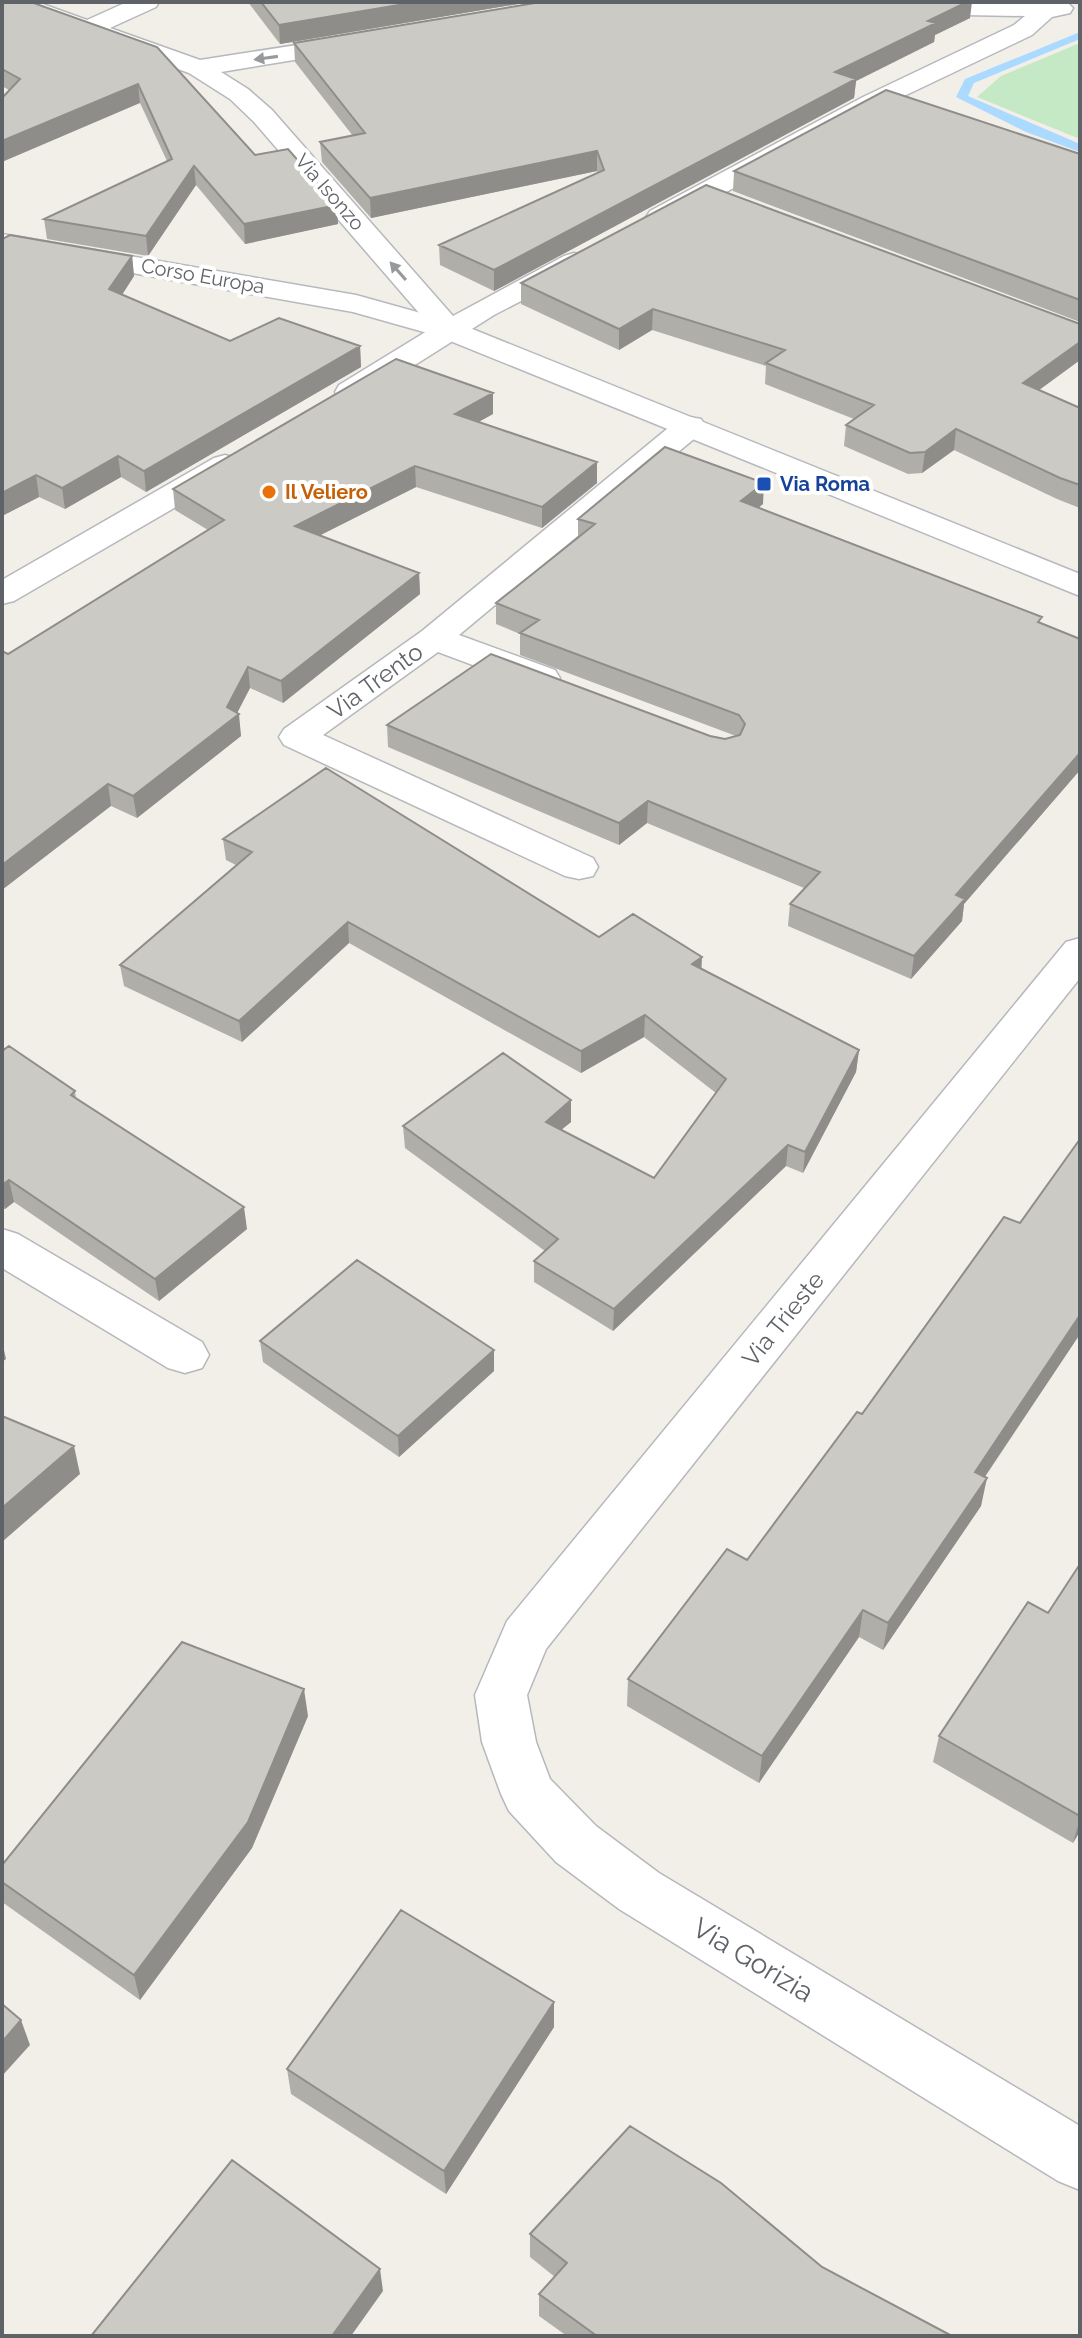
<svg xmlns="http://www.w3.org/2000/svg" width="1082" height="2338" font-family="Raleway,sans-serif">
  <rect width="100%" height="100%" fill="#f1efe8"/>
  <!-- green -->
  <path fill="#c5e8c5" d="M1080 43V139L977 97 1001 76Z"/>
  <g fill="none" stroke-linecap="round" stroke-linejoin="round">
    <!-- stream -->
    <path fill="#aadaff" fill-rule="evenodd" d="M1080 32V39L974 83 968 96 1080 144V152L1026 132 956 97 965 79Z"/>
    <!-- street casing -->
    <g stroke="#b5b8bc" stroke-width="3">
      <path id="street" d="M2 2H37L87 20 127 2H159L156 7 110 28 200 60 355 36 364 38 367 43 364 48 355 50 221 72 248 89 272 110 453 316 564 256 574 253 584 256 588 262 584 268 494 315 361 399 350 401 339 399 335 392 339 385 432 328 254 122 230 99 189 73 5 7Z
        M901 2H1067L1073 8 1070 13 1052 17 1032 35 881 107 670 223 660 225 650 223 646 217 650 211 863 97 1014 25 1025 16 910 14 901 12 898 7Z
        M690 417 701 419 706 426 701 433 459 635 555 670 560 678 555 686 542 689 529 686 438 652 323 735 593 858 598 867 593 876 579 879 565 876 284 745 279 737 284 729 422 631 679 419Z
        M225 455 236 458 241 465 236 472 14 601 2 604V580L214 458Z
        M1080 938V978L546 1649 527 1695 536 1742 550 1779 596 1826 659 1873 1080 2126V2190L1058 2181 619 1909 556 1862 509 1811 501 1794 482 1742 475 1695 507 1621 1066 942Z
        M2 1229 18 1234 202 1342 209 1355 202 1368 185 1373 168 1368 2 1268Z"/>
    </g>
    <!-- secondary casing -->
    <g stroke="#b6babf" stroke-width="3">
      <path id="secondary" d="M2 234 356 295 460 324 1080 574V596L438 336 353 312 2 250Z"/>
    </g>
    <!-- street -->
    <use href="#street" fill="#fff" fill-rule="evenodd"/>
    <!-- secondary -->
    <use href="#secondary" fill="#fff" fill-rule="evenodd"/>
  </g>
  <!-- wall -->
  <path fill="#afaea9" d="M2 2 255 155 338 224 245 244 196 185 148 256 47 239 44 219 167 161 140 103 9 90 2 86Z
    M248 2H530L280 44Z
    M970 18 935 35 934 42 856 81 854 98 494 291 440 265 439 245 598 173 597 171 371 218 322 162 320 142 353 136 295 62 294 43Z
    M1080 154V322L733 191 734 171Z
    M132 256 134 276 122 295 230 341 360 346 361 367 146 492 121 477 65 509 39 497 2 516Z
    M521 283 1080 324V360L1039 390 1080 408V508L1057 499 954 450 922 473 908 474 844 446 846 425 854 419 765 384 766 366 652 330 619 350 521 304Z
    M493 414 478 422 597 483 542 528 416 487 320 535 419 573 420 594 283 703 250 688 237 713 241 736 137 818 111 806 8 654 208 530 175 510 173 489Z
    M763 504 758 508 1080 639V770L964 904 962 921 911 979 788 926 790 904 804 888 647 823 619 845 388 747 387 725 710 736 725 739 736 736 520 655V634L496 624V603L578 538V519Z
    M223 839 599 937 701 968 859 1050 856 1072 803 1173 786 1166 613 1331 534 1282V1261L545 1251 405 1148 403 1126 571 1122 561 1130 654 1178 716 1093 644 1037 581 1073 349 943 242 1042 124 986 120 965 236 865 226 860Z
    M2 1051 75 1091 76 1098 247 1229 159 1301 14 1202 5 1209 2 1208Z
    M1080 1139V1334L985 1477 981 1506 883 1650 859 1637 759 1783 627 1706 628 1679 747 1560 862 1414 1020 1223Z
    M260 1341 494 1350V1371L399 1457 263 1362Z
    M1080 1564V1831L1073 1843 933 1762 939 1736 1048 1613Z
    M308 1716 252 1848 140 2000 2 1902V1865Z
    M554 2027 446 2194 291 2094 287 2069Z
    M530 2234 822 2267 952 2336H567L539 2316V2294L555 2277 530 2257Z"/>
  <!-- shaded-wall -->
  <path fill="#8f8d8a" d="M417 2H530L280 44 279 25Z
    M967 2H972L970 18 935 35 934 42 856 81 854 98 494 291V270L835 72 928 21Z
    M138 84 140 103 2 162V141Z
    M597 151V171L371 218 370 198Z
    M194 166 196 185 148 256 146 236Z
    M337 205 338 224 245 244 244 224Z
    M132 256 134 276 112 310 109 289Z
    M653 309 652 330 619 350V329Z
    M1080 342V360L1020 404 1023 383Z
    M360 346 361 367 146 492 144 471Z
    M493 393V414L455 435V414Z
    M956 429 954 450 922 473 925 452Z
    M118 456 121 477 65 509 62 488Z
    M597 462V483L542 528V507Z
    M415 466 416 487 297 547 295 526Z
    M36 475 39 497 2 516V493Z
    M764 483 763 504 740 522 741 501Z
    M419 573 420 594 283 703 281 681Z
    M248 667 250 688 235 717 239 714 241 736 137 818 133 796 227 707Z
    M1080 753V770L964 904 962 921 911 979 914 956 956 895Z
    M108 784 111 806 2 890V865Z
    M648 801 647 823 619 845V823Z
    M348 922 349 943 242 1042 239 1021Z
    M702 957 701 978 692 964Z
    M645 1015 644 1037 581 1073V1051Z
    M859 1050 856 1072 803 1173 805 1152Z
    M571 1100V1122L545 1143 546 1122Z
    M788 1145 786 1166 613 1331 614 1309Z
    M9 1180 14 1202 5 1209 2 1197V1185Z
    M244 1207 247 1229 159 1301 155 1279Z
    M1080 1315V1334L969 1500 975 1472Z
    M2 1341 6 1359 2 1362Z
    M494 1350V1371L399 1457 398 1436Z
    M74 1446 80 1474 2 1542V1508Z
    M987 1478 981 1506 883 1650 888 1623Z
    M863 1610 859 1637 759 1783 762 1756Z
    M304 1689 308 1716 252 1848 140 2000 134 1975Z
    M1080 1819V1831L1073 1843Z
    M554 2002V2027L446 2194 444 2171Z
    M21 2020 30 2045 2 2076V2042Z
    M380 2269 383 2291 351 2336H332Z"/>
  <!-- building -->
  <path fill="#cccac5" stroke="#8f8d8a" stroke-width="2" d="M2 2H31L157 47 255 155 288 149 337 205 244 224 194 166 146 236 44 219 172 159 138 84 2 141V98L20 79 2 69Z
    M261 2H417L279 25Z
    M541 2H967L928 21 936 23 835 72 856 79 494 270 439 245 604 170 597 151 370 198 320 142 365 133 294 43Z
    M886 90 1080 154V300L734 171Z
    M706 185 1080 324V342L1023 383 1080 408V485L1060 478 956 429 925 452 910 453 846 425 874 405 766 363 785 350 653 309 619 329 521 283Z
    M10 235 132 256 109 289 230 341 279 318 360 346 144 471 118 456 62 488 36 475 2 493V239Z
    M396 359 493 393 455 414 597 462 542 507 415 466 295 526 419 573 281 681 248 667 227 707 239 714 133 796 108 784 2 865V651L8 654 224 520 173 489Z
    M665 447 764 483 741 501 1042 617 1038 622 1080 639V753L956 895 965 899 914 956 790 904 820 872 648 801 619 823 387 725 491 654 710 736 725 739 740 735 745 724 739 715 520 633 539 620 496 603 595 524 578 519Z
    M326 768 599 937 633 914 702 957 692 964 859 1050 805 1152 788 1145 614 1309 534 1261 558 1239 403 1126 503 1053 571 1100 546 1122 654 1178 726 1079 645 1015 581 1051 348 922 239 1021 120 965 252 852 223 839Z
    M9 1046 75 1091 71 1095 244 1207 155 1279 9 1180 2 1185V1051Z
    M1080 1139V1315L975 1472 987 1478 888 1623 863 1610 762 1756 628 1679 727 1549 747 1560 857 1412 862 1414 1004 1217 1020 1223Z
    M357 1260 494 1350 398 1436 260 1341Z
    M2 1416 74 1446 2 1508Z
    M1080 1564V1816L939 1736 1028 1602 1048 1613Z
    M182 1642 304 1689 248 1822 134 1975 2 1882V1865Z
    M401 1910 554 2002 444 2171 287 2069Z
    M2 2004 21 2020 2 2042Z
    M630 2126 721 2183 822 2267 952 2336H597L539 2294 567 2263 530 2234Z
    M232 2160 380 2269 332 2336H91Z"/>
  <!-- one-way arrows -->
  <defs><path id="oneway-solid" d="M-6-.8H1V-3.2L6.5 0L1 3.2V.8H-6Z" transform="scale(2)"/></defs>
  <g fill="#979a9d">
    <use href="#oneway-solid" transform="translate(266 58) rotate(172)"/>
    <use href="#oneway-solid" transform="translate(398 271) rotate(-131)"/>
  </g>
  <!-- markers -->
  <rect fill="#1a4fb4" stroke="#fff" stroke-width="3" x="756" y="476" width="16" height="16" rx="4"/>
  <circle fill="#e8710a" stroke="#fff" stroke-width="3" cx="269" cy="492" r="8"/>
  <g text-anchor="middle" dominant-baseline="central" stroke-width="8" stroke-linejoin="round" paint-order="stroke">
    <!-- far-street labels -->
    <g font-size="20" fill="#5f6368" stroke="#fff">
      <text transform="translate(330 192) rotate(49)">Via Isonzo</text>
      <text transform="translate(203 276) rotate(10)">Corso Europa</text>
    </g>
    <!-- far-transit labels -->
    <g font-size="20" font-weight="bold" fill="#164399" stroke="#fff" text-anchor="start">
      <text x="780" y="484">Via Roma</text>
    </g>
    <!-- far-food labels -->
    <g font-size="20" font-weight="bold" fill="#c56008" stroke="#fff" text-anchor="start">
      <text x="285" y="492">Il Veliero</text>
    </g>
    <!-- street labels -->
    <g font-size="24" fill="#5f6368" stroke="#fff">
      <text transform="translate(375 681) rotate(-36)">Via Trento</text>
      <text transform="translate(783 1319) rotate(-51)">Via Trieste</text>
    </g>
    <!-- near-street labels -->
    <g font-size="28" fill="#5f6368" stroke="#fff">
      <text transform="translate(753 1960) rotate(31)">Via Gorizia</text>
    </g>
  </g>
  <!-- border -->
  <rect width="1082" height="2338" fill="none" stroke="#5f6368" stroke-width="8"/>
</svg>
